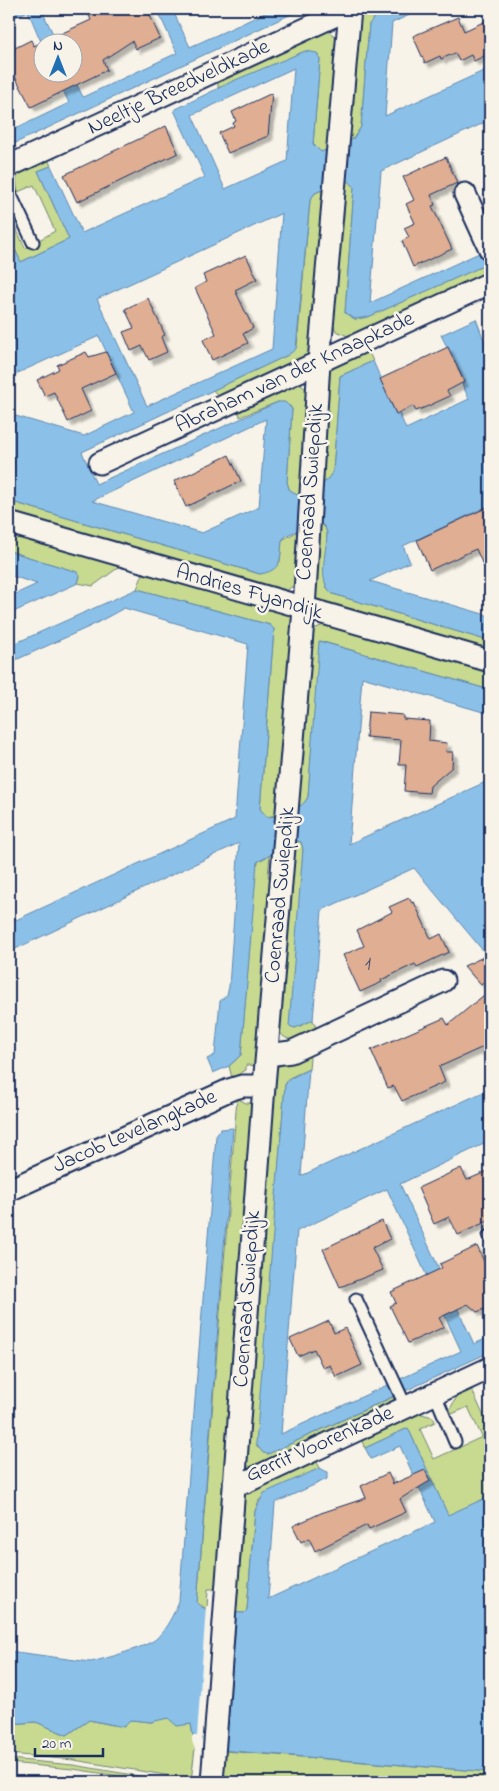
<svg xmlns="http://www.w3.org/2000/svg" width="499" height="1791" font-family="'Indie Flower',sans-serif">
  <defs>
    <filter id="shadow"><feDropShadow dx="4.5" dy="4.5" stdDeviation="1" flood-color="#0004"/></filter>
  </defs>
  <rect width="100%" height="100%" fill="#f7f3e8"/>
  <filter id="ink" filterUnits="userSpaceOnUse"><feTurbulence type="fractalNoise" baseFrequency=".02" numOctaves="2"/><feDisplacementMap in="SourceGraphic" scale="10" xChannelSelector="R" yChannelSelector="G"/><feConvolveMatrix kernelMatrix="1 2 1 2 8 2 1 2 1" color-interpolation-filters="sRGB"/></filter>
  <g filter="url(#ink)">
    <!-- green -->
    <path fill="#c7da8f" stroke="#718476" d="M368 9H391L381 13 369 24 361 127 353 139 345 142 359 19Z
      M326 30 335 36 340 47 332 148 321 152 313 144 320 59 306 51 218 88V76Z
      M46 155 51 166 38 171 69 239 21 262 9 237V213L25 248 55 231 34 185 18 192 16 180 21 169Z
      M345 180 354 187 345 313 355 319 368 317 489 263 490 271 487 276 350 337 336 331 332 322Z
      M322 190 321 205H328L312 355 224 399 218 396 213 390 288 355 297 346 310 200 315 193Z
      M366 346 373 361 340 376 333 472 325 482 318 485 328 371 330 367Z
      M298 383 309 391 305 491 296 495 289 489 287 482 292 409 290 406 278 402 240 417 239 410Z
      M9 501 260 574 280 562 282 540 302 529 296 583 284 593 9 515Z
      M318 522 325 527 327 533 326 587 333 594 482 639 490 635V647L481 652 314 600Z
      M9 528 121 561 119 567 93 586 78 583 80 576 77 572 9 551Z
      M144 571 289 612 292 617 279 814 267 817 260 809 274 629 270 625 137 589Z
      M329 623 490 669V690L320 641 308 797 303 805 297 808 308 637 316 628Z
      M297 841 301 842 303 848 295 1028 313 1020 318 1033 293 1041 284 1037 277 1029 290 844Z
      M270 854 268 877 274 878 260 1066 246 1065V1070L232 1078 229 1066 241 1055 256 866 260 859Z
      M307 1051 310 1058 309 1069 289 1078 285 1085 257 1447 268 1454 393 1397 395 1407 253 1470 243 1463 276 1068Z
      M237 1098 246 1103H257L219 1589H208L207 1609 197 1603Z
      M461 1389 463 1394 472 1390 490 1430V1496L448 1516 408 1428 365 1448 360 1437 414 1412 433 1417 435 1422 420 1429 434 1459 482 1437 468 1407 452 1414 450 1409Z
      M315 1458 320 1468 259 1500 255 1511 247 1610 244 1613H236L238 1590H234L243 1499 248 1491Z
      M163 1718H169L177 1725 191 1724 195 1748 191 1781 177 1777 74 1760 9 1754V1724L36 1722 67 1735 89 1720 113 1725 131 1720 151 1722Z
      M225 1751 490 1772V1782H222Z
      M9 1759 73 1765 175 1782H159L73 1769 9 1763Z"/>
    <!-- water -->
    <path fill="#8bc1e9" stroke="#5e87b1" fill-rule="evenodd" d="M9 9H41L57 42 42 44 28 11 9 20Z
      M157 9H172L190 47 274 9H302L9 146V132L69 103 55 73H71L83 97 177 53Z
      M391 9H422L392 23 385 116 490 68V120L381 171 370 303 490 248V263L368 317 355 319 345 313 354 187 350 182 345 180 315 193 310 200 296 349 288 355 82 452 96 484 278 402H285L292 409 287 482 289 489 297 495 325 482 333 472 340 376 373 361 396 414 399 413 406 429 469 399 462 384 465 382 441 335 476 319 490 356V505L403 546 410 562 370 581 490 616V635L482 639 333 594C316 582 327 552 327 533L325 527 318 522 287 535 282 540C280 559 283 570 260 574L9 501V414L84 436 134 412 99 336 9 377V290L16 286 9 269V237L21 262 69 239 38 171 51 166 82 233 205 177 174 110 233 81 305 51 317 53 320 59 313 144 321 152 353 139 361 127 369 24 377 15ZM294 68 287 161 225 189 192 115ZM282 213 272 349 147 406 97 299ZM266 419 259 507 202 533 92 501Z
      M9 551 77 572 80 576 78 583 9 614V597L37 584 9 575Z
      M137 589 270 625 274 629 260 809 267 817C279 817 303 809 308 797L319 641 490 690V714L362 677 349 844 490 780V959L414 868 322 910 313 1020 295 1028 289 1026 303 849 301 842 297 841 257 862 241 1055 229 1066 213 1073 207 1059 215 1055 220 1001 227 995 229 987 239 843 9 952V906L16 920 235 819 248 644 124 608 91 626 9 663V646Z
      M309 1069 301 1176 490 1089V1141L400 1184 474 1344 490 1337V1352L268 1454 263 1453 256 1444 285 1085 289 1079ZM387 1189 461 1351 281 1434 297 1231Z
      M233 1128 197 1603C205 1614 231 1612 244 1613L247 1610 255 1511 264 1493 320 1468 327 1472V1479L275 1503 268 1599 435 1522 400 1446 371 1459 365 1448 408 1428 448 1515 490 1496V1772L195 1748 191 1724 177 1726 168 1718 151 1722 131 1720 124 1727 89 1720 67 1735 36 1722 9 1724V1651L90 1662C102 1660 150 1646 157 1638 166 1629 174 1614 179 1601L216 1136 221 1129Z"/>
    <!-- pier -->
    <path fill="#f7f3e8" d="M206 1606 236 1610 225 1753 195 1750 192 1741V1736H197Z"/>
    <!-- building -->
    <path fill="#e0ae92" stroke="#1b2f5e" fill-rule="evenodd" filter="url(#shadow)" d="M86 9H147L160 38 136 49 132 41 103 60 107 70 31 107 9 65V51L31 40 34 46 91 20ZM42 42H72V72H42Z
      M458 17 464 31 490 19V53L474 61 471 55 459 61 455 53 441 59 440 56 425 63 413 36Z
      M272 93 268 136 228 153 219 133 234 126 233 123 236 121 232 112Z
      M166 126 178 153 77 202 64 175Z
      M446 157 457 183 431 195 435 205 432 206 452 249 413 267 402 241 409 237 404 228 415 223 406 204 414 200 403 177Z
      M246 255 257 279 235 290 253 328 243 334 248 343 212 360 203 340 216 334 195 288 206 282 203 275Z
      M148 298 165 335 161 337 167 352 149 360 142 346 131 351 123 332 134 328 125 309Z
      M448 347 464 382 447 391 450 396 426 407 416 411 413 406 396 414 380 379Z
      M86 352 89 357 106 352 116 373 81 389 91 411 68 422 54 392 45 396 37 380 59 369 57 365Z
      M229 455 241 481 186 507 174 481Z
      M490 506V581L476 549 430 570 417 540Z
      M368 712 403 715V719L430 721 429 741 447 743 446 752H453L452 767 430 786 429 793 404 791 406 765H399L401 740 366 737Z
      M409 898 412 903 414 902 431 939 441 934 449 952 417 967 415 964 381 980 382 982 360 992 343 955 364 946 357 930 392 912 389 907Z
      M490 954V977L481 985 464 966Z
      M490 990V1044L439 1067 445 1082 402 1101 394 1086 388 1088 371 1050 444 1018 448 1025Z
      M461 1168 467 1180 490 1170V1220L458 1235 449 1217 434 1224 418 1188Z
      M382 1221 390 1239 372 1248 383 1270 340 1287 323 1249Z
      M477 1246 490 1275V1307L477 1312 468 1304 439 1318 444 1327 408 1343 390 1306 396 1303 391 1292 442 1268 440 1264Z
      M329 1321 334 1333 345 1328 362 1365 336 1377 330 1365 323 1368 314 1349 298 1356 290 1339Z
      M425 1470 430 1481 400 1499 406 1512 369 1529 367 1525 315 1551 309 1538 301 1542 293 1526 321 1513 366 1498 361 1486 388 1473 393 1484Z"/>
    <g fill="none" stroke-linecap="round" stroke-linejoin="round">
      <!-- lane casing -->
      <g stroke="#1b2f5e" stroke-width="15">
        <path id="lane" d="M9 191 33 242
          M489 1236 490 1238
          M356 1299 406 1407
          M435 1394 455 1442"/>
      </g>
      <!-- street casing -->
      <g stroke="#1b2f5e" stroke-width="25">
        <path id="street" d="M9 166 349 9
          M465 194 490 249
          M100 463 490 283
          M9 523 490 661
          M267 1055 291 1052 443 981
          M9 1190 229 1090 242 1086H264
          M234 1482H246L490 1368
          M212 1782 264 1086 304 609 319 362 350 9"/>
      </g>
      <!-- lane -->
      <use href="#lane" stroke="#f7f3e8" stroke-width="11"/>
      <!-- street -->
      <use href="#street" stroke="#f7f3e8" stroke-width="21"/>
    </g>
  </g>
  <g text-anchor="middle" dominant-baseline="central" stroke-width="5" stroke-linejoin="round" paint-order="stroke">
    <!-- number labels -->
    <g font-size="20" fill="#4c4f6b">
      <text x="368" y="964">1</text>
    </g>
    <!-- street labels -->
    <g font-size="22" fill="#1b2f5e" stroke="#f7f3e8">
      <text transform="translate(179 88) rotate(-25)">Neeltje Breedveldkade</text>
      <text transform="translate(295 373) rotate(-25)">Abraham van der Knaapkade</text>
      <text transform="translate(311 492) rotate(-86)">Coenraad Swiepdijk</text>
      <text transform="translate(249 593) rotate(16)">Andries Fyandijk</text>
      <text transform="translate(281 895) rotate(-85)">Coenraad Swiepdijk</text>
      <text transform="translate(135 1132) rotate(-24)">Jacob Levelangkade</text>
      <text transform="translate(248 1299) rotate(-86)">Coenraad Swiepdijk</text>
      <text transform="translate(320 1445) rotate(-24)">Gerrit Voorenkade</text>
    </g>
  </g>
  <!-- margin -->
  <rect width="499" height="1791" fill="none" stroke="#f7f3e8" stroke-width="30"/>
  <rect x="15" y="15" width="469" height="1761" fill="none" stroke="#1b2f5e" stroke-width="2" filter="url(#ink)"/>
  <!-- north arrow -->
  <g transform="translate(58 58)"><circle r="24" fill="#f7f3e8" stroke="#9fa5b1"/>
  <path d="M0-4L9 19L0 12L-9 19Z" fill="#1f6fb2"/>
  <text y="-8" font-size="14" font-weight="bold" text-anchor="middle" fill="#1b2f5e">N</text>
  </g>
  <!-- scale -->
  <path d="M35 1748v8h68v-8" fill="none" stroke="#1b2f5e" stroke-width="2.5"/>
  <text x="42" y="1748" font-size="15" fill="#1b2f5e" stroke="#f7f3e8" stroke-width="4" paint-order="stroke">20 m</text>
</svg>
